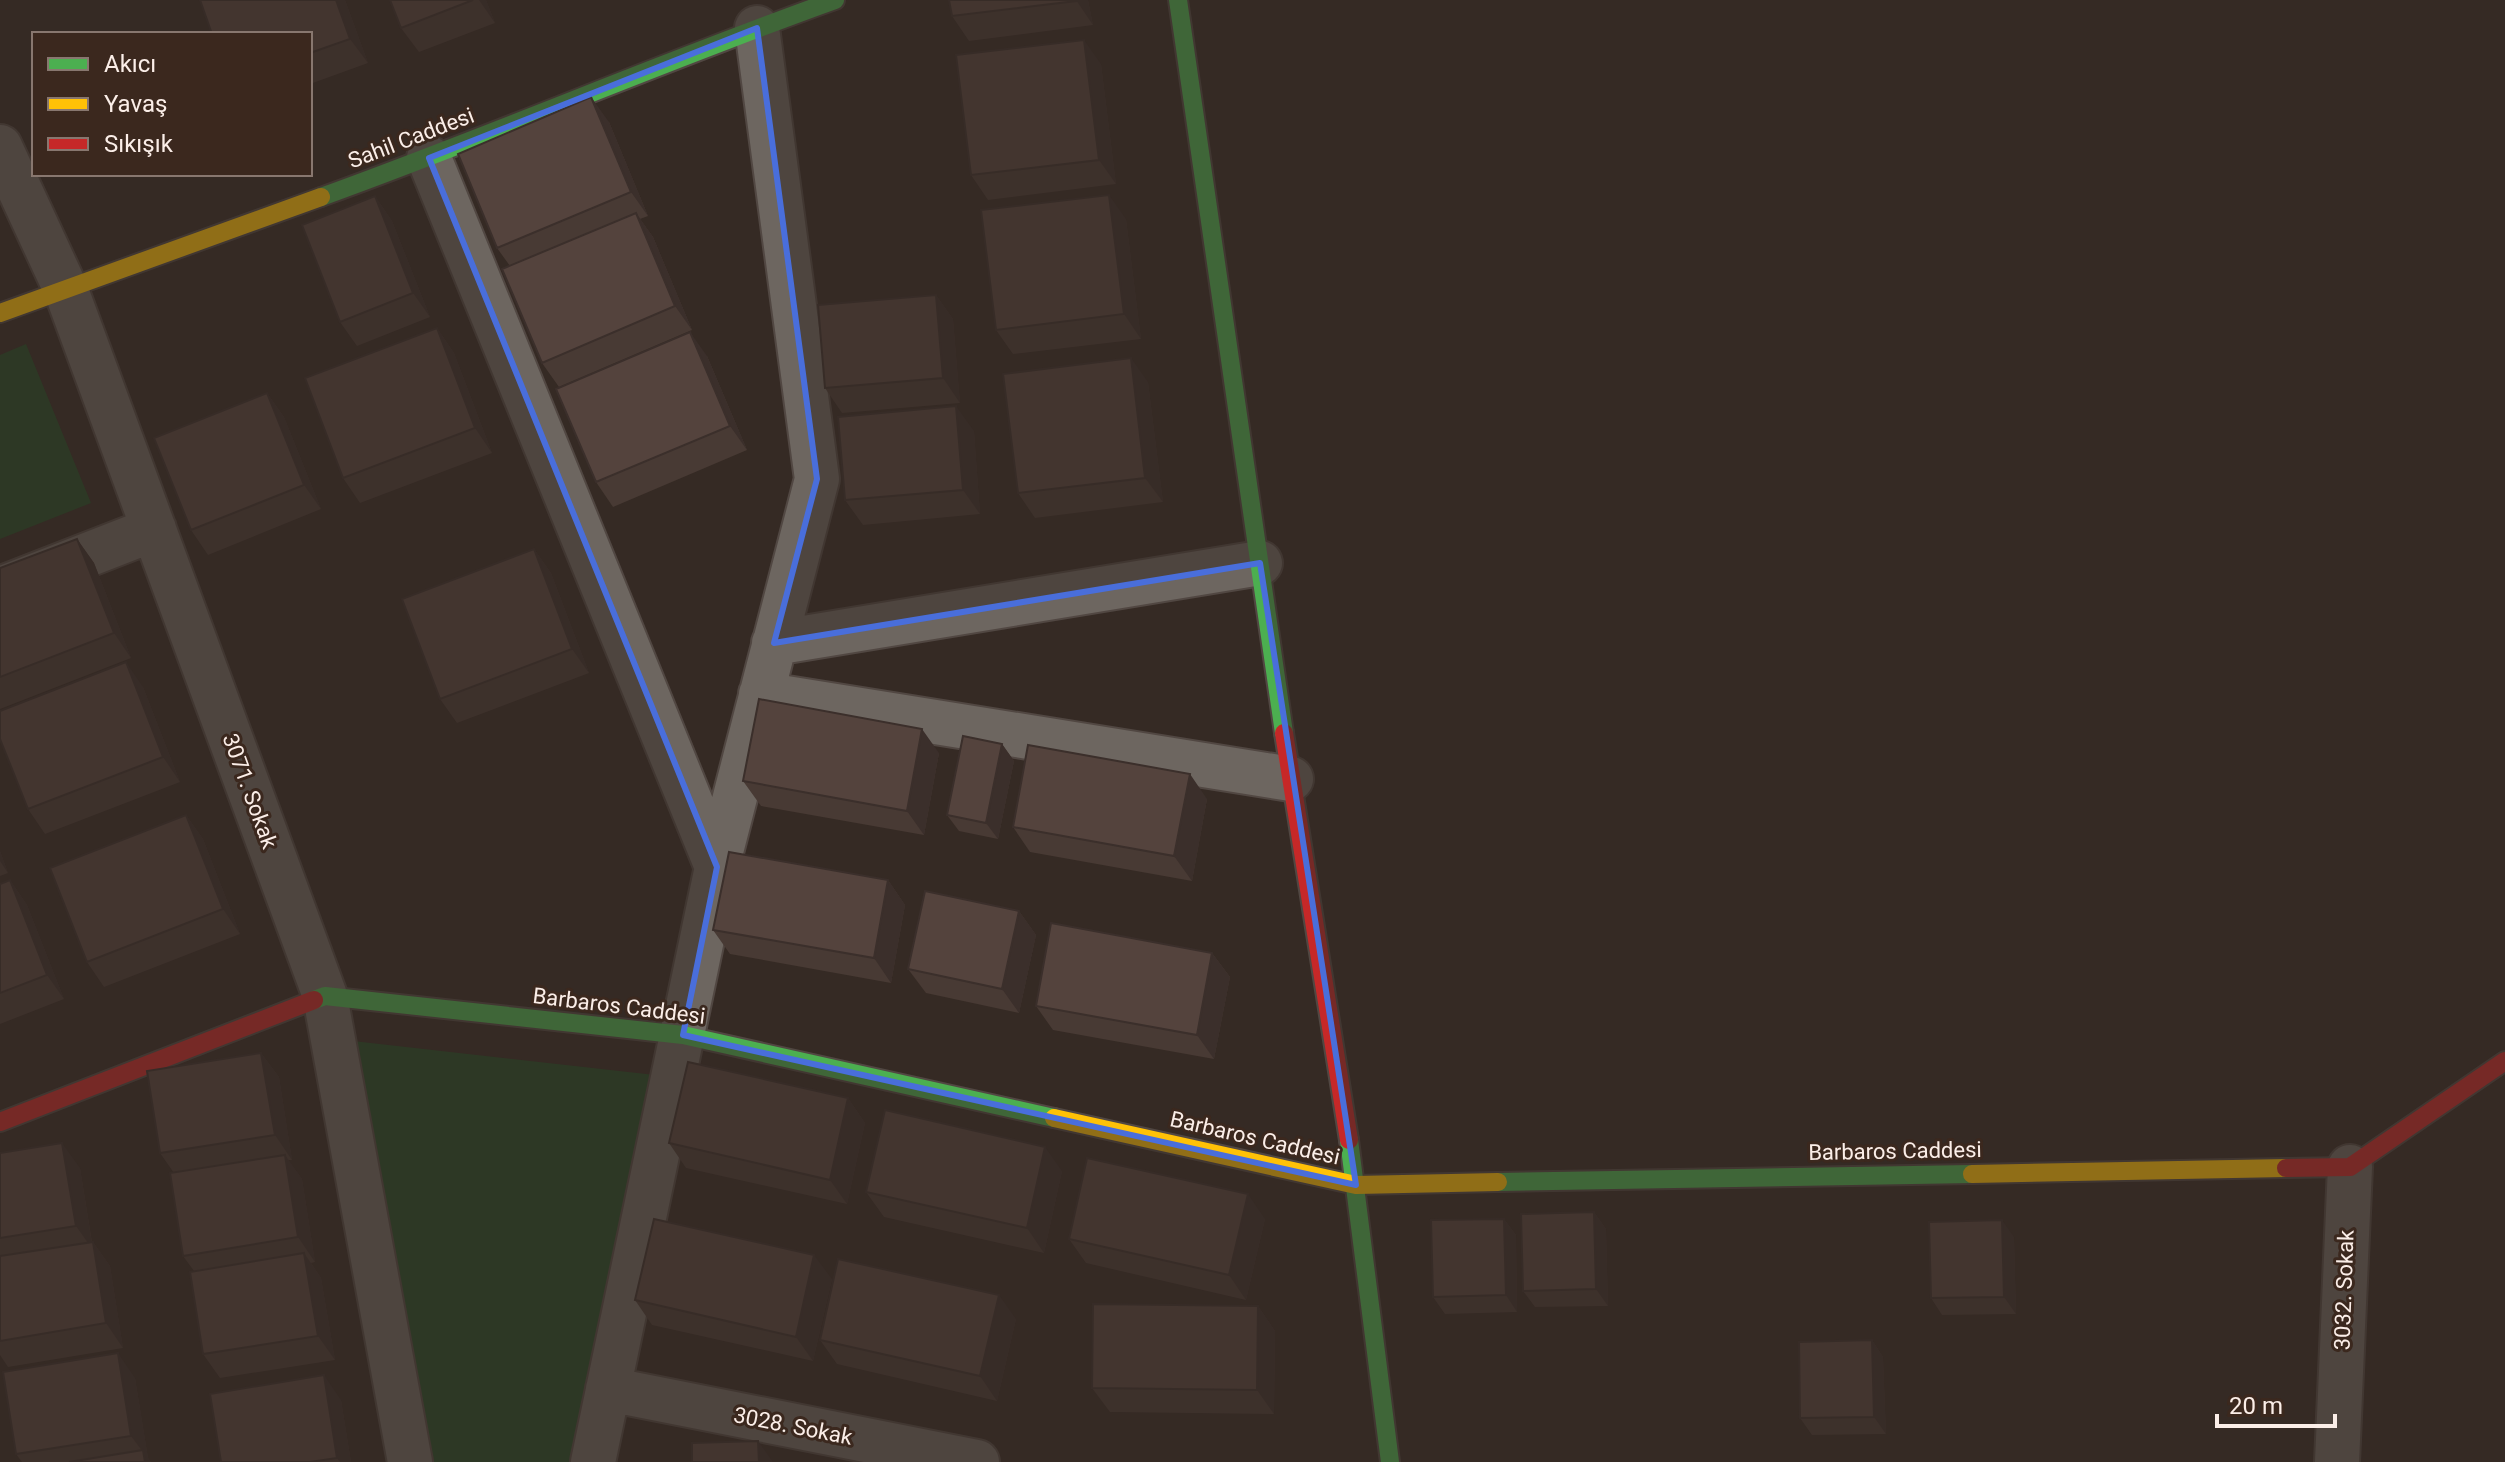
<svg xmlns="http://www.w3.org/2000/svg" width="2505" height="1462" font-family="Roboto,sans-serif">
  <rect width="100%" height="100%" fill="#352a24"/>
  <!-- green -->
  <path fill="#254a26" d="M26 344 91 503 0 539V355Z
    M353 1041 655 1075 582 1462H434Z"/>
  <g fill="none" stroke-linecap="round" stroke-linejoin="round">
    <!-- street casing -->
    <g stroke="#514742" stroke-width="48">
      <path id="street" d="M0 147 66 290 325 996 410 1462
        M429 158 717 867
        M0 589 154 529
        M774 643 1260 563
        M761 694 1291 779
        M608 1389 977 1462
        M593 1462 717 867 817 479 757 28
        M2337 1462 2350 1167"/>
    </g>
    <!-- fast casing -->
    <g stroke="#514742" stroke-width="22">
      <path id="fast" d="M1178 0 1284 733
        M321 197C493 135 662 62 835 0
        M314 1000 325 996 683 1035 1054 1118
        M1349 1140 1390 1462
        M1498 1182 1972 1174"/>
    </g>
    <!-- slow casing -->
    <g stroke="#514742" stroke-width="22">
      <path id="slow" d="M0 313 321 197
        M1054 1118 1356 1185 1498 1182
        M1972 1174 2286 1168"/>
    </g>
    <!-- jam casing -->
    <g stroke="#514742" stroke-width="22">
      <path id="jam" d="M1284 733 1349 1140
        M0 1122 314 1000
        M2286 1168 2350 1167 2505 1061"/>
    </g>
    <!-- street -->
    <use href="#street" stroke="#6d6660" stroke-width="44"/>
    <!-- fast -->
    <use href="#fast" stroke="#4caf50" stroke-width="18"/>
    <!-- slow -->
    <use href="#slow" stroke="#ffc107" stroke-width="18"/>
    <!-- jam -->
    <use href="#jam" stroke="#c62828" stroke-width="18"/>
  </g>
  <!-- wall -->
  <path fill="#483a34" d="M345 0 368 63 310 84V34Z
    M390 0H486L495 23 419 52 401 28Z
    M949 0H1088L1093 25 969 41 952 16Z
    M1101 64 1116 184 988 200 971 175Z
    M609 122 648 216 640 219 653 237 692 330 559 387 542 363 510 266 497 248Z
    M375 196 392 221 430 317 357 346 340 322Z
    M1126 219 1141 339 1013 354 996 330Z
    M936 295 953 319 960 403 842 413 825 388Z
    M437 328 454 353 492 453 360 503 343 478Z
    M707 356 747 450 613 507 596 482Z
    M1148 382 1163 502 1035 518 1018 493Z
    M267 393 284 417 321 509 208 555 191 530Z
    M974 431 980 514 863 525 845 500Z
    M77 539 94 563 131 658 0 709V568Z
    M534 549 551 573 589 673 457 723 440 699Z
    M143 687 180 782 45 834 28 809Z
    M1002 744 1014 761 998 839 959 831 947 815Z
    M939 753 924 835 761 806 743 781Z
    M1207 799 1192 881 1030 852 1013 827Z
    M186 815 203 839 240 934 104 987 87 962Z
    M0 851 8 873 0 876Z
    M10 880 27 905 64 999 0 1024V884Z
    M888 880 905 905 891 983 730 954 713 930Z
    M1019 911 1036 935 1019 1013 926 993 908 969Z
    M1212 953 1230 977 1214 1059 1053 1030 1036 1006Z
    M261 1053 279 1077 292 1160H288L302 1179 315 1262 311 1263 321 1278 335 1360 220 1378 203 1354 194 1271 183 1256 174 1173 160 1153Z
    M848 1098 865 1123 847 1204 686 1168 669 1143Z
    M0 1153 80 1168 92 1242H93L110 1266 123 1348 8 1367 0 1355Z
    M1062 1171 1044 1253 884 1217 866 1192Z
    M1594 1212 1606 1229 1608 1306 1535 1307 1523 1291Z
    M1265 1219 1246 1300 1086 1263 1069 1239Z
    M1504 1219 1516 1235 1517 1312 1445 1314 1433 1297Z
    M2014 1237 2016 1314 1942 1315 1931 1298Z
    M832 1279 813 1361 652 1325 635 1300Z
    M1258 1306 1275 1331 1274 1414 1110 1412 1092 1388Z
    M1016 1319 997 1401 837 1364 820 1340Z
    M1872 1340 1883 1357 1886 1434 1812 1435 1800 1418Z
    M135 1378 148 1458 151 1462H22L16 1454Z
    M341 1400 351 1462H221Z"/>
  <!-- shaded-wall -->
  <path fill="#3b2f2b" d="M336 0H345L368 63 350 39Z
    M479 0H486L495 23Z
    M1076 0H1088L1093 25Z
    M1084 40 1101 64 1116 184 1099 160Z
    M591 97 609 122 648 216 631 192Z
    M1109 195 1126 219 1141 339 1124 314Z
    M375 196 392 221 430 317 413 293Z
    M636 213 653 237 692 330 675 306Z
    M936 295 953 319 960 403 943 378Z
    M437 328 454 353 492 453 475 428Z
    M690 332 707 356 747 450 730 426Z
    M1131 358 1148 382 1163 502 1145 478Z
    M267 393 284 417 321 509 304 485Z
    M956 406 974 431 980 514 963 490Z
    M77 539 94 563 131 658 114 633Z
    M534 549 551 573 589 673 572 649Z
    M126 662 143 687 180 782 163 757Z
    M922 729 939 753 924 835 907 811Z
    M1002 744 1014 761 998 839 986 823Z
    M1190 774 1207 799 1192 881 1174 856Z
    M186 815 203 839 240 934 223 909Z
    M0 851 8 873 0 861Z
    M10 880 27 905 64 999 47 975Z
    M888 880 905 905 891 983 874 958Z
    M1019 911 1036 935 1019 1013 1002 989Z
    M1212 953 1230 977 1214 1059 1197 1035Z
    M261 1053 279 1077 292 1160 275 1135Z
    M848 1098 865 1123 847 1204 830 1180Z
    M62 1143 80 1168 93 1250 76 1226Z
    M1045 1147 1062 1171 1044 1253 1027 1228Z
    M285 1155 302 1179 315 1262 298 1237Z
    M1248 1194 1265 1219 1246 1300 1229 1275Z
    M1594 1212 1606 1229 1608 1306 1596 1289Z
    M1504 1219 1516 1235 1517 1312 1506 1295Z
    M2002 1220 2014 1237 2016 1314 2004 1297Z
    M93 1242 110 1266 123 1348 106 1323Z
    M304 1253 321 1278 335 1360 318 1336Z
    M814 1255 832 1279 813 1361 796 1337Z
    M999 1295 1016 1319 997 1401 980 1376Z
    M1258 1306 1275 1331 1274 1414 1257 1390Z
    M1872 1340 1883 1357 1886 1434 1874 1417Z
    M118 1353 135 1378 148 1458 151 1462H145L143 1452 131 1436Z
    M324 1375 341 1400 351 1462H340L337 1458Z
    M758 1441 773 1462H759Z"/>
  <!-- building -->
  <path fill="#54433d" stroke="#3b2f2b" stroke-width="2" d="M200 0H336L350 39 310 53V34H212Z
    M390 0H473L401 28Z
    M949 0H1076V1L952 16Z
    M1084 40 1099 160 971 175 956 55Z
    M591 97 631 192 497 248 458 154Z
    M1109 195 1124 314 996 330 981 210Z
    M375 196 413 293 340 322 302 225Z
    M636 213 675 306 542 363 502 269Z
    M936 295 943 378 825 388 818 305Z
    M437 328 475 428 343 478 305 378Z
    M690 332 730 426 596 482 556 389Z
    M1131 358 1145 478 1018 493 1003 374Z
    M267 393 304 485 191 530 154 438Z
    M956 406 963 490 845 500 838 417Z
    M77 539 114 633 0 677V568Z
    M534 549 572 649 440 699 402 599Z
    M126 662 163 757 28 809 0 739V711Z
    M759 699 922 729 907 811 743 781Z
    M963 736 1002 744 986 823 947 815Z
    M1028 745 1190 774 1174 856 1013 827Z
    M186 815 223 909 87 962 50 868Z
    M729 852 888 880 874 958 713 930Z
    M10 880 47 975 0 993V884Z
    M925 891 1019 911 1002 989 908 969Z
    M1051 923 1212 953 1197 1035 1036 1006Z
    M261 1053 275 1135 160 1153 147 1071Z
    M688 1062 848 1098 830 1180 669 1143Z
    M885 1110 1045 1147 1027 1228 866 1192Z
    M62 1143 76 1226 0 1238V1153Z
    M285 1155 298 1237 183 1256 170 1173Z
    M1087 1158 1248 1194 1229 1275 1069 1239Z
    M1594 1212 1596 1289 1523 1291 1521 1214Z
    M654 1219 814 1255 796 1337 635 1300Z
    M1504 1219 1506 1295 1433 1297 1431 1220Z
    M2002 1220 2004 1297 1931 1298 1929 1222Z
    M93 1242 106 1323 0 1341V1256Z
    M304 1253 318 1336 203 1354 190 1272Z
    M838 1259 999 1295 980 1376 820 1340Z
    M1093 1304 1258 1306 1257 1390 1092 1388Z
    M1872 1340 1874 1417 1800 1418 1799 1342Z
    M118 1353 131 1436 16 1454 3 1372Z
    M324 1375 337 1458 310 1462H221L210 1394Z
    M758 1441 759 1462H692V1443Z
    M143 1450 145 1462H69Z"/>
  <!-- marked area -->
  <path d="M0 0H2505V1462H0ZM757 28 817 479 774 643 1260 563 1356 1185 683 1035 717 867 429 158Z" fill="#352a24" fill-opacity=".55" fill-rule="evenodd"/>
  <path fill="none" stroke="#496edb" stroke-width="6" stroke-linejoin="round" d="M757 28 817 479 774 643 1260 563 1356 1185 683 1035 717 867 429 158Z"/>
  <g text-anchor="middle" dominant-baseline="central" stroke-width="6" stroke-linejoin="round" paint-order="stroke">
    <!-- street labels -->
    <g font-size="22" fill="#fbeee8" stroke="#3b281e">
      <text transform="translate(411 138) rotate(-21)">Sahil Caddesi</text>
      <text transform="translate(250 791) rotate(70)">3071. Sokak</text>
      <text transform="translate(619 1006) rotate(7)">Barbaros Caddesi</text>
      <text transform="translate(1255 1138) rotate(13)">Barbaros Caddesi</text>
      <text transform="translate(1895 1151) rotate(-1)">Barbaros Caddesi</text>
      <text transform="translate(2344 1290) rotate(-88)">3032. Sokak</text>
      <text transform="translate(793 1426) rotate(11)">3028. Sokak</text>
    </g>
  </g>
  <!-- legend -->
  <rect x="32" y="32" width="280" height="144" fill="#3b281e" stroke="#88776f" stroke-width="2"/>
  <rect x="48" y="58" width="40" height="12" fill="#4caf50" stroke="#88776f" stroke-width="2"/>
  <text x="104" y="72" font-size="24" fill="#fbeee8">Akıcı</text>
  <rect x="48" y="98" width="40" height="12" fill="#ffc107" stroke="#88776f" stroke-width="2"/>
  <text x="104" y="112" font-size="24" fill="#fbeee8">Yavaş</text>
  <rect x="48" y="138" width="40" height="12" fill="#c62828" stroke="#88776f" stroke-width="2"/>
  <text x="104" y="152" font-size="24" fill="#fbeee8">Sıkışık</text>
  <!-- scale -->
  <path d="M2217 1414v12h118v-12" fill="none" stroke="#fbeee8" stroke-width="4"/>
  <text x="2229" y="1414" font-size="24" fill="#fbeee8" stroke="#3b281e" stroke-width="6" paint-order="stroke">20 m</text>
</svg>
